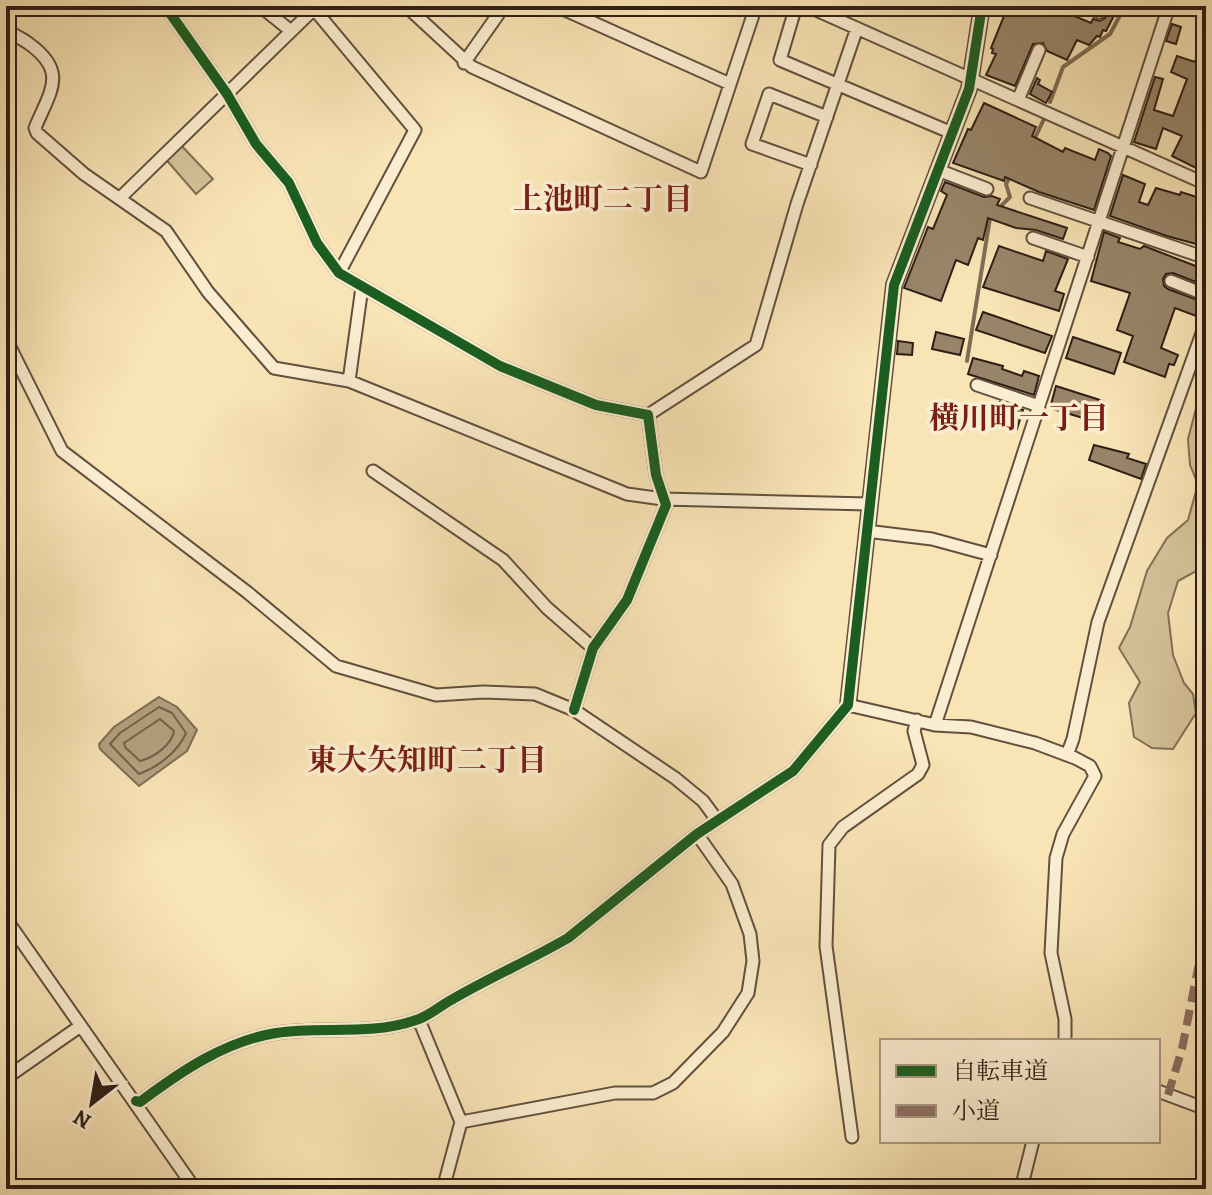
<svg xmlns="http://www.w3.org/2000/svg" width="1212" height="1195" font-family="Alegreya,'Noto Serif JP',serif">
  <rect width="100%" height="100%" fill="#f9e4b5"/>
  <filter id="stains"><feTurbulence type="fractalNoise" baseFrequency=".0025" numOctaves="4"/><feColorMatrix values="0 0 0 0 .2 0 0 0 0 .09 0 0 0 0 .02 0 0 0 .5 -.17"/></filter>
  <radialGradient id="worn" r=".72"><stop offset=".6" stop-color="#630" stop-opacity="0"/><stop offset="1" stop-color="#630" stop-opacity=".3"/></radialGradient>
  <!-- green -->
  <path fill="#d6c29a" stroke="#827058" stroke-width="2" d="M178 142 213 179 196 194 163 156Z
    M1206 370V569L1198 570 1178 581 1168 613 1173 655 1184 683 1193 694 1196 713 1173 749 1152 748 1134 737 1129 703 1140 682 1119 648 1130 627 1147 571 1167 538 1188 520 1198 484 1190 465 1188 439Z"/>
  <!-- water -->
  <path fill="#b4a17f" stroke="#7e6d55" stroke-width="2" d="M159 697 177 707 197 730 187 751 139 786 100 749 99 744 114 727Z"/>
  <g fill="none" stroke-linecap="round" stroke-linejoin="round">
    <!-- shore -->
    <path stroke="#71604a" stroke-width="2" d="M159 707 172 713 186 733C178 752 158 767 139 774L110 744 120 733Z
      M160 719 174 731C172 745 153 758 140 761L125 747 124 743Z"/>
    <!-- stream -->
    <path stroke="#7e6d55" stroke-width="4" d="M1050 102 1063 67 1110 34 1125 6
      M1033 142 1044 119
      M998 209 1010 197 1006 184 1010 176
      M967 361 990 218 992 215"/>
  </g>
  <!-- building -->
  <path fill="#988569" stroke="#2e1e16" stroke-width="2" d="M1008 6H1050L1091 23 1093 19 1100 21 1105 18 1109 6H1119L1106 31 1103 30 1100 37 1097 36 1089 45 1077 40 1067 60 1047 51 1043 43 1033 44 1015 86 986 75 996 54 992 53 993 49 991 48Z
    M1172 24 1181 27 1176 44 1166 41Z
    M1204 33 1206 34V173L1172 156 1182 136 1163 128 1156 149 1134 142 1155 77 1163 79 1154 110 1173 116 1187 79 1171 72 1177 56 1195 62Z
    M1037 78 1040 80 1038 84 1052 92 1046 103 1030 94Z
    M984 103 1036 127 1032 136 1063 152 1065 148 1095 160 1099 149 1108 153 1111 156 1094 210 1039 192 1005 177 1004 181 953 163 968 129 971 130Z
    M1123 175 1145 184 1139 202 1148 205 1156 188 1180 195 1181 192 1206 200V244L1201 242 1200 245 1167 236 1110 216Z
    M945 182 984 197 992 196 1000 199 997 205 1067 228 1063 239 1036 230 1016 228 988 218 983 240 978 238 968 265 956 260 941 301 904 288 928 227 933 229 947 195 941 191Z
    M1104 232 1120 238 1118 242 1140 249 1144 246 1206 270V286L1173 273 1166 274 1163 279 1164 286 1168 289 1206 303 1199 317 1175 308 1161 348 1178 355 1174 365 1169 364 1165 377 1124 362 1133 336 1117 330 1130 293 1091 281Z
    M999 246 1043 261 1046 251 1068 259 1055 291 1064 294 1059 311 983 287Z
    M983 312 1052 336 1045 353 976 330Z
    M936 332 964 339 960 355 932 349Z
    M1073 337 1121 353 1114 374 1066 358Z
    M898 341 913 343 912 355 897 354Z
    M973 358 1003 366 1002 369 1022 376 1024 371 1039 376 1034 395 968 374Z
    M1056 386 1103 401 1096 422 1050 408Z
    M1000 402 1023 410 1017 429 994 422Z
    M1094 445 1129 454 1127 458 1146 464 1141 479 1089 460Z"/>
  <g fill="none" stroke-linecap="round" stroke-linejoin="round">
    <!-- minor casing -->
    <g stroke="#61503e" stroke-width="15">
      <path id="minor" d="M165 6 227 94 256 144 289 183 317 243 339 273 500 366 596 405 648 415 656 475 666 505 627 600 593 648 574 710
        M260 6 291 31
        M406 6 472 67 701 172 756 6
        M556 6 730 84
        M796 6 780 60 952 133
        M807 6 1206 184
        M1086 6 1099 12 1101 6
        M314 9 415 130 339 273
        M6 29C13 35 21 38 28 43 69 72 50 91 35 128L37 133 84 174 166 231 208 292 274 368 349 381 362 287
        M464 63 504 6
        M1018 100 1039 50
        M811 165 752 144 769 94 827 117
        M938 170 987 189
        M120 198 317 6
        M1030 198 1206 258
        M1033 238 1088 257
        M1171 281 1206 295
        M6 339 62 451 247 592 336 666 436 695 483 692 535 694 574 710 675 778 703 801 717 820
        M349 381 627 494 663 499 869 504
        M977 385 1039 406
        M648 415 756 345 797 204 857 28
        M373 471 503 560 547 608 593 648
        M866 531 932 539 991 555
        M935 725 1169 6
        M1067 755 1073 739 1098 622 1206 322
        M6 919 195 1189
        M419 1020 461 1122 443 1189
        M6 1078 79 1027 84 1030
        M1158 1091 1206 1109
        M136 1101 140 1102C180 1072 225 1041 276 1033 322 1026 371 1036 416 1020 430 1016 441 1005 453 999 491 977 530 960 568 938L697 834 793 771 848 705 935 725 971 727 1035 743 1075 758 1090 766 1095 776 1063 834 1056 858 1051 953 1065 1019V1041
        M461 1122 615 1093H653L673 1083 723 1032 748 993 753 961 750 934 732 884 697 834
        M852 1137 826 946 829 845 843 827 918 774 923 765 914 731 917 720
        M1021 1189 1033 1141"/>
    </g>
    <!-- tertiary casing -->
    <g stroke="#61503e" stroke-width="18">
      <path id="tertiary" d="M848 705 894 285 969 89 982 6"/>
    </g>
    <!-- minor -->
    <use href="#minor" stroke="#fbedcf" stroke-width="11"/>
    <!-- tertiary -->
    <use href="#tertiary" stroke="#fbedcf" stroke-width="14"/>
    <!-- quiet -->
    <path stroke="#8d6e63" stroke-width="8" stroke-dasharray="16 8" stroke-linecap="butt" d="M1168 1095 1182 1049 1198 968 1206 954"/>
    <!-- cycleway casing -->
    <g stroke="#fbedcf" stroke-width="15">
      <path id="cycleway" d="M165 6 227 94 256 144 289 183 317 243 339 273 500 366 596 405 648 415 656 475 666 505 627 600 593 648 574 710
        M136 1101 140 1102C180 1072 225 1041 276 1033 322 1026 371 1036 416 1020 430 1016 441 1005 453 999 491 977 530 960 568 938L697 834 793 771 848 705 894 285 969 89 982 6"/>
    </g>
    <!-- cycleway -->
    <use href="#cycleway" stroke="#1b5e20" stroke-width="10"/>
  </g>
  <g text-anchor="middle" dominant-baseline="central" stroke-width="7" stroke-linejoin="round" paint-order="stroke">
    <!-- neighbourhood labels -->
    <g font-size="30" font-weight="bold" fill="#7a1f14" stroke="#fbedcf">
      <text x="603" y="199">上池町二丁目</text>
      <text x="1019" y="418">横川町一丁目</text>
      <text x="427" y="760">東大矢知町二丁目</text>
    </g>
  </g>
  <!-- margin -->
  <rect width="1212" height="1195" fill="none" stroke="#f9e4b5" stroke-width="32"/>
  <rect x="8" y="8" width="1196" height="1179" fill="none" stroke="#2e1e16" stroke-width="4"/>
  <rect x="16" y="16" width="1180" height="1163" fill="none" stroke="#2e1e16" stroke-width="2"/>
  <!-- legend -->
  <rect x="880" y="1039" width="280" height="104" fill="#fbedcf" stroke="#a99a85" stroke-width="2"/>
  <rect x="896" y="1065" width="40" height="12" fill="#1b5e20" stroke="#a99a85" stroke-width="2"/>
  <text x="952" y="1079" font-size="24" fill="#2e1e16">自転車道</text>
  <rect x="896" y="1105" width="40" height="12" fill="#8d6e63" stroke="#a99a85" stroke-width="2"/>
  <text x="952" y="1119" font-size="24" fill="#2e1e16">小道</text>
  <!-- north arrow -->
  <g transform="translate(92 1103) rotate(211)" stroke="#fbedcf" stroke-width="6" paint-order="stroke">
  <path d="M0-6L14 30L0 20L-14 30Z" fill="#2e1e16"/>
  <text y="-12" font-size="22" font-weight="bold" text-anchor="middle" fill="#2e1e16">N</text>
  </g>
  <rect width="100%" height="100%" filter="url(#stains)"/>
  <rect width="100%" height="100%" fill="url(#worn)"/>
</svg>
